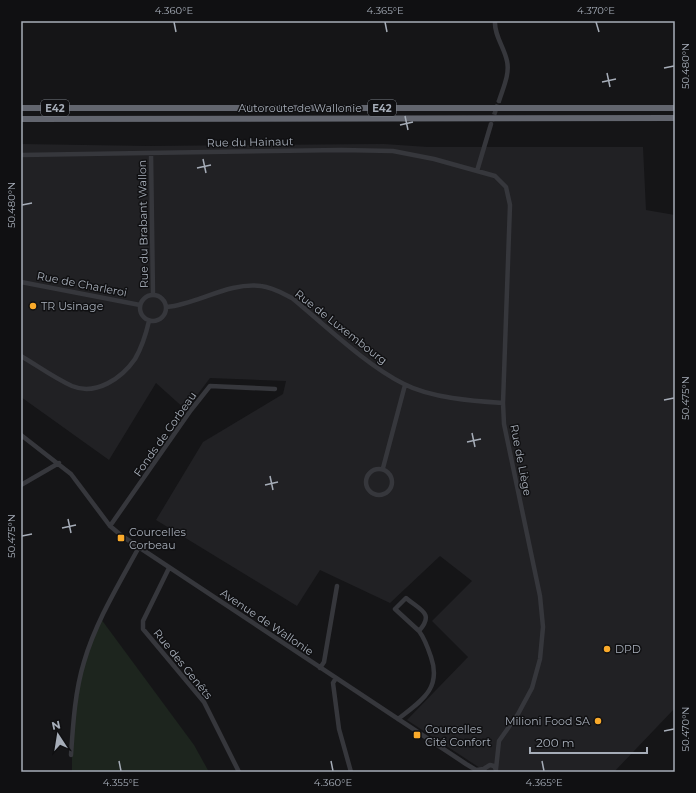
<svg xmlns="http://www.w3.org/2000/svg" width="696" height="793" font-family="Montserrat,sans-serif">
  <rect width="100%" height="100%" fill="#151517"/>
  <!-- built -->
  <path fill="#212124" d="M21 144 149 146 384 144 428 147H643L646 210 675 215V708L614 772H486L407 720 468 657 432 621 472 581 440 556 390 603 320 570 297 606 156 520 203 442 283 394 286 381 210 378 186 410 156 383 109 460 21 397Z"/>
  <!-- green -->
  <path fill="#1d251e" d="M101 619 194 745 209 772H72V733L83 662Z"/>
  <g fill="none" stroke-linecap="round" stroke-linejoin="round">
    <!-- minor-tunnel -->
    <path stroke="#323337" stroke-width="4.5" stroke-dasharray="4.5 2" stroke-linecap="butt" d="M492 121 499 101"/>
    <!-- minor -->
    <path stroke="#36373c" stroke-width="4.5" d="M495 21C494 35 504 47 507 61 510 74 503 88 499 101
      M151 153 153 295
      M21 155 341 150 393 151 434 159 495 176 506 187 510 205 503 403 504 424 540 596 543 627 540 659 532 688 518 714 499 741 496 769
      M477 171 491 124
      M21 282 140 305
      M140 308a13 13 0 1 1 26 0a13 13 0 1 1-26 0Z
      M167 307C198 304 228 282 261 286 272 287 282 293 292 298 326 326 366 365 404 384 431 398 473 401 503 403
      M21 356C38 366 54 378 72 386 96 396 122 378 135 359 142 347 146 334 149 321
      M21 435 71 474 110 526 122 536 466 764 476 770 484 769
      M383 468 405 385
      M366 482a13 13 0 1 1 26 0a13 13 0 1 1-26 0Z
      M21 485 59 463
      M110 526 191 410 210 386 275 389
      M169 568 143 621V629L204 702 239 772
      M406 598C420 610 435 613 419 631L395 609Z
      M320 668 324 662 337 586
      M336 678 333 683 339 729 351 772
      M398 719C421 701 442 689 431 657 428 648 425 639 419 631
      M71 755C73 724 75 691 84 662 96 621 119 584 139 547
      M484 772 485 768 490 765 494 766 496 770"/>
    <!-- highway -->
    <path stroke="#62656e" stroke-width="6" d="M21 108H675
      M21 119 675 118"/>
  </g>
  <!-- ticks -->
  <path fill="none" stroke="#a6adb8" stroke-width="1.5" d="M174 22 176 32M385 22 387 32M596 22 599 32M664 68 674 66M607 73 610 87M602 82 616 79M405 116 408 130M400 125 413 122M203 159 206 173M197 168 211 165M22 205 32 203M664 400 674 398M472 433 475 447M467 442 481 439M270 476 273 490M265 485 278 482M68 519 71 533M62 528 76 525M22 536 32 534M664 731 674 729M119 761 121 771M331 761 333 771M542 761 544 771"/>
  <!-- markers -->
  <g fill="#faaa2a" stroke="#101012" stroke-width="1.5">
    <circle cx="33" cy="306" r="4"/>
    <rect x="117" y="534" width="8" height="8" rx="2"/>
    <circle cx="607" cy="649" r="4"/>
    <circle cx="598" cy="721" r="4"/>
    <rect x="413" y="731" width="8" height="8" rx="2"/>
  </g>
  <g text-anchor="middle" dominant-baseline="central" stroke-width="3" stroke-linejoin="round" paint-order="stroke">
    <!-- shield labels -->
    <g fill="#101012" stroke="#797e86" stroke-width="1">
      <rect x="41" y="100" width="28" height="16" rx="3"/>
      <rect x="368" y="100" width="28" height="16" rx="3"/>
    </g>
    <g font-size="10" font-weight="bold" fill="#a6adb8">
      <text x="55" y="108">E42</text>
      <text x="382" y="108">E42</text>
    </g>
    <!-- street labels -->
    <g font-size="11" fill="#a6adb8" stroke="#101012">
      <text x="300" y="108">Autoroute de Wallonie</text>
      <text transform="translate(250 142) rotate(-1)">Rue du Hainaut</text>
      <text transform="translate(143 224) rotate(-91)">Rue du Brabant Wallon</text>
      <text transform="translate(82 284) rotate(11)">Rue de Charleroi</text>
      <text transform="translate(341 327) rotate(38)">Rue de Luxembourg</text>
      <text transform="translate(165 434) rotate(-55)">Fonds de Corbeau</text>
      <text transform="translate(521 460) rotate(79)">Rue de Liège</text>
      <text transform="translate(267 622) rotate(34)">Avenue de Wallonie</text>
      <text transform="translate(183 664) rotate(51)">Rue des Genêts</text>
    </g>
    <!-- poi labels -->
    <g font-size="11" fill="#a6adb8" stroke="#101012" text-anchor="start">
      <text x="41" y="306">TR Usinage</text>
      <text x="129" y="532">Courcelles<tspan x="129" dy="13">Corbeau</tspan></text>
      <text x="615" y="649">DPD</text>
      <text x="590" y="721" text-anchor="end">Milioni Food SA</text>
      <text x="425" y="729">Courcelles<tspan x="425" dy="13">Cité Confort</tspan></text>
    </g>
  </g>
  <!-- border -->
  <rect width="696" height="793" fill="none" stroke="#101012" stroke-width="44"/>
  <!-- north arrow -->
  <g transform="translate(58 735) rotate(348)" stroke="#101012" stroke-width="3" paint-order="stroke">
  <path d="M0-3L7 15L0 10L-7 15Z" fill="#a6adb8"/>
  <text y="-6" font-size="11" font-weight="bold" text-anchor="middle" fill="#a6adb8">N</text>
  </g>
  <!-- scale -->
  <path d="M530 747v6h117v-6" fill="none" stroke="#a6adb8" stroke-width="2"/>
  <text x="536" y="747" font-size="12" fill="#a6adb8" stroke="#101012" stroke-width="3" paint-order="stroke">200 m</text>
  <rect x="22" y="22" width="652" height="749" fill="none" stroke="#a6adb8" stroke-width="1.5"/>
  <g font-size="10" text-anchor="middle" fill="#a6adb8">
    <text x="174" y="14">4.360°E</text>
    <text x="385" y="14">4.365°E</text>
    <text x="596" y="14">4.370°E</text>
    <text transform="translate(685 66) rotate(-90)" y="4">50.480°N</text>
    <text transform="translate(11 205) rotate(-90)" y="4">50.480°N</text>
    <text transform="translate(685 398) rotate(-90)" y="4">50.475°N</text>
    <text transform="translate(11 536) rotate(-90)" y="4">50.475°N</text>
    <text transform="translate(685 729) rotate(-90)" y="4">50.470°N</text>
    <text x="121" y="786">4.355°E</text>
    <text x="333" y="786">4.360°E</text>
    <text x="544" y="786">4.365°E</text>
  </g>
</svg>
